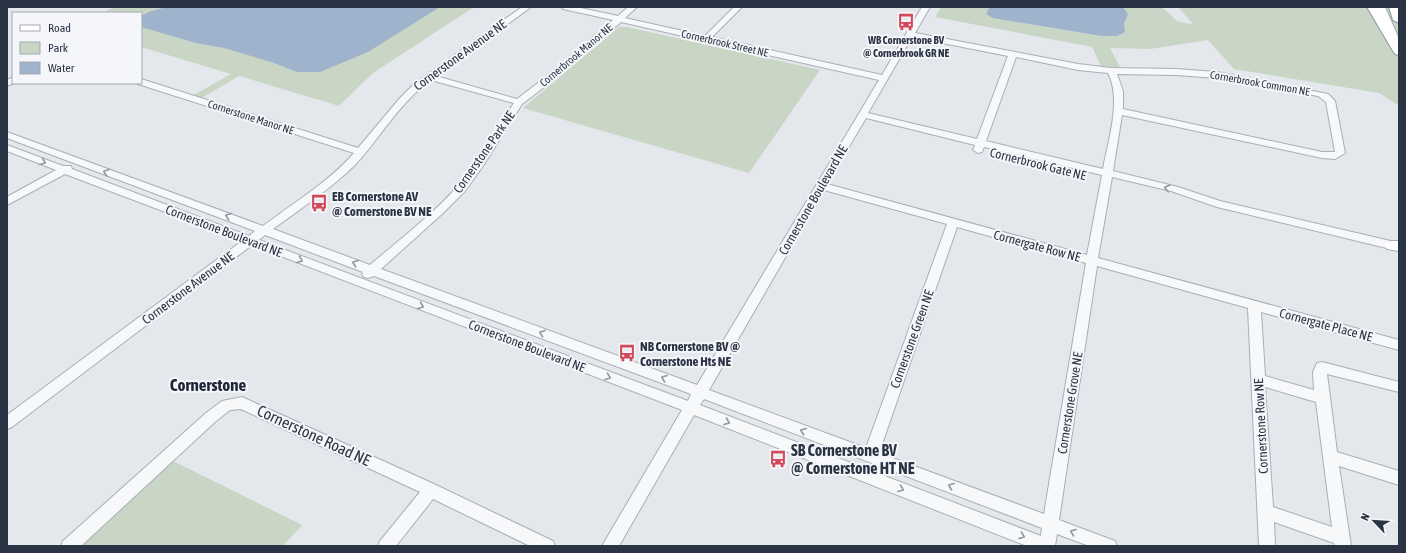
<svg xmlns="http://www.w3.org/2000/svg" width="1406" height="553" font-family="'Asap Condensed',sans-serif">
  <rect width="100%" height="100%" fill="#e4e7ec"/>
  <!-- green -->
  <path fill="#c9d6c5" d="M114 7H474L373 73 339 106 239 76 198 100 190 97 231 74 141 47V13H103Z
    M941 7H1162L1177 21 1194 25 1178 7H1399V106L1379 93 1234 69 1208 40 1150 49 1110 48 1122 71 1103 70 1092 47 935 17Z
    M619 27H627L820 70 749 173 523 108Z
    M167 458 302 525 283 546H69Z"/>
  <!-- water -->
  <path fill="#9fb4cc" d="M167 7H440L368 52 320 72H297L274 63 224 48 196 43 141 27V16L151 11Z
    M990 7H1123L1128 14 1124 23 1125 32 1117 36H1102L993 18 986 14Z"/>
  <g fill="none" stroke-linecap="round" stroke-linejoin="round">
    <!-- minor casing -->
    <g stroke="#a9aeb7" stroke-width="2">
      <path id="minor" d="M522 7H531L436 76 517 99 551 73 613 20 563 9 562 7H576L618 16 628 7H637L625 18 705 36 734 7H742L712 37 882 75 922 7H930L915 33 1078 64 1111 68 1176 69 1217 72 1328 94 1335 101 1345 153 1335 159 1322 158 1122 115 1113 171 1178 187 1220 201 1399 243V251L1217 207 1171 191 1112 177 1098 258 1399 340V350L1261 312 1265 376 1314 390 1313 372 1317 363 1322 362 1399 382V392L1327 374 1337 452 1399 471V485L1339 466 1351 546H1335L1334 543 1274 522 1275 546H1259L1248 308 1097 266 1059 520 1115 541 1117 546H1089L1057 534 1055 546H1027L694 415 619 546H602L682 410 252 245 12 427 7 429V415L242 241 65 174 7 205V197L56 170 7 151V145L63 166H71L72 169 249 236 255 231 7 138V132L263 226C292 204 331 180 354 153L138 84 141 83V79L358 148 400 98 414 84ZM621 22 879 80 697 385 381 269 442 214 465 191 483 166 522 104 557 77ZM912 37 1008 56 977 139 868 113ZM1016 57 1078 70 1108 73C1122 100 1108 140 1103 169L986 141ZM1117 74 1176 75 1217 78 1318 96 1326 102 1335 152H1322L1123 109V91ZM431 80 514 103C495 131 479 162 457 187 431 216 399 240 370 265L273 229C299 210 332 188 355 165 381 137 399 103 431 80ZM866 118 975 145 973 150 978 153 982 152 984 147 1102 175 1087 255 827 184ZM824 190 947 224 866 448 709 390ZM957 227 1086 263 1044 514 879 453ZM265 235 363 272 362 274 364 277 368 278 374 276 691 394 688 401 259 240ZM1265 387 1316 402 1332 527 1273 507ZM704 399 1042 528 1041 536 700 405Z
        M13 77 14 83 7 86V80Z
        M242 397 436 485 553 541 555 546H530L433 499 396 546H378L380 541 420 492 241 409 230 410 216 421 81 546H61L63 541 206 413 222 401Z"/>
    </g>
    <!-- major casing -->
    <g stroke="#a3abb8" stroke-width="2">
      <path id="major" d="M1375 7H1385L1399 39V54L1394 51Z
        M1392 241H1399V251L1387 249 1385 246 1387 243Z"/>
    </g>
    <!-- highway casing -->
    <g stroke="#8b94a3" stroke-width="2">
      <path id="highway" d="M1367 7H1377L1399 41V55L1395 54 1393 51Z
        M1389 7H1399V23L1393 20Z"/>
    </g>
    <!-- minor -->
    <use href="#minor" fill="#f7f8fa" fill-rule="evenodd"/>
    <!-- major -->
    <use href="#major" fill="#fff" fill-rule="evenodd"/>
    <!-- highway -->
    <use href="#highway" fill="#fff" fill-rule="evenodd"/>
  </g>
  <!-- one-way arrows -->
  <defs><path id="oneway-chevron" d="M-2-3.5L2.5 0L-2 3.5" fill="none" stroke-width="1.6" stroke-linecap="round" stroke-linejoin="round"/></defs>
  <g stroke="#9196a0">
    <use href="#oneway-chevron" transform="translate(43 162) rotate(21)"/>
    <use href="#oneway-chevron" transform="translate(106 172) rotate(-160)"/>
    <use href="#oneway-chevron" transform="translate(1167 188) rotate(-166)"/>
    <use href="#oneway-chevron" transform="translate(228 216) rotate(-160)"/>
    <use href="#oneway-chevron" transform="translate(300 260) rotate(21)"/>
    <use href="#oneway-chevron" transform="translate(355 263) rotate(-160)"/>
    <use href="#oneway-chevron" transform="translate(421 306) rotate(21)"/>
    <use href="#oneway-chevron" transform="translate(542 333) rotate(-160)"/>
    <use href="#oneway-chevron" transform="translate(608 377) rotate(21)"/>
    <use href="#oneway-chevron" transform="translate(664 378) rotate(-160)"/>
    <use href="#oneway-chevron" transform="translate(727 422) rotate(21)"/>
    <use href="#oneway-chevron" transform="translate(803 431) rotate(-159)"/>
    <use href="#oneway-chevron" transform="translate(951 486) rotate(-159)"/>
    <use href="#oneway-chevron" transform="translate(901 489) rotate(21)"/>
    <use href="#oneway-chevron" transform="translate(1073 532) rotate(-159)"/>
    <use href="#oneway-chevron" transform="translate(1022 536) rotate(21)"/>
  </g>
  <!-- icons -->
  <defs>
    <g id="bus-bare" transform="scale(1.38)"><path d="M-5-6H5V4H4V6H2V4H-2V6H-4V4H-5ZM-3.5-4V0h7V-4ZM-3.5 1.2v1.5H-2V1.2ZM2 1.2v1.5H3.5V1.2Z" fill="#d1495b" stroke="#f4f6f9" stroke-width="2.5" paint-order="stroke"/></g>
  </defs>
  <g fill-rule="evenodd">
    <use href="#bus-bare" x="906" y="22"/>
    <use href="#bus-bare" x="319" y="203"/>
    <use href="#bus-bare" x="627" y="353"/>
    <use href="#bus-bare" x="778" y="459"/>
  </g>
  <g text-anchor="middle" dominant-baseline="central" stroke-width="4" stroke-linejoin="round" paint-order="stroke">
    <!-- far-poi labels -->
    <g font-size="11" font-weight="bold" fill="#2b3445" stroke="#f4f6f9">
      <text x="906" y="40">WB Cornerstone BV<tspan x="906" dy="13">@ Cornerbrook GR NE</tspan></text>
    </g>
    <!-- far-street labels -->
    <g font-size="11" fill="#2b3445" stroke="#f4f6f9">
      <text transform="translate(725 43) rotate(13)">Cornerbrook Street NE</text>
      <text transform="translate(576 55) rotate(-40)">Cornerbrook Manor NE</text>
      <text transform="translate(1260 83) rotate(10)">Cornerbrook Common NE</text>
      <text transform="translate(251 117) rotate(18)">Cornerstone Manor NE</text>
    </g>
    <!-- street labels -->
    <g font-size="13" fill="#2b3445" stroke="#f4f6f9">
      <text transform="translate(460 55) rotate(-36)">Cornerstone Avenue NE</text>
      <text transform="translate(484 152) rotate(-55)">Cornerstone Park NE</text>
      <text transform="translate(1038 164) rotate(14)">Cornerbrook Gate NE</text>
      <text transform="translate(813 200) rotate(-60)">Cornerstone Boulevard NE</text>
      <text transform="translate(224 231) rotate(21)">Cornerstone Boulevard NE</text>
      <text transform="translate(1037 246) rotate(15)">Cornergate Row NE</text>
      <text transform="translate(188 288) rotate(-37)">Cornerstone Avenue NE</text>
      <text transform="translate(1326 325) rotate(15)">Cornergate Place NE</text>
      <text transform="translate(912 339) rotate(-70)">Cornerstone Green NE</text>
      <text transform="translate(527 346) rotate(21)">Cornerstone Boulevard NE</text>
      <text transform="translate(1070 403) rotate(-81)">Cornerstone Grove NE</text>
      <text transform="translate(1261 426) rotate(-93)">Cornerstone Row NE</text>
    </g>
    <!-- poi labels -->
    <g font-size="13" font-weight="bold" fill="#2b3445" stroke="#f4f6f9" text-anchor="start">
      <text x="332" y="196">EB Cornerstone AV<tspan x="332" dy="15">@ Cornerstone BV NE</tspan></text>
      <text x="640" y="346">NB Cornerstone BV @<tspan x="640" dy="15">Cornerstone Hts NE</tspan></text>
    </g>
    <!-- near-street labels -->
    <g font-size="16" fill="#2b3445" stroke="#f4f6f9">
      <text transform="translate(314 435) rotate(25)">Cornerstone Road NE</text>
    </g>
    <!-- near-poi labels -->
    <g font-size="16" font-weight="bold" fill="#2b3445" stroke="#f4f6f9" text-anchor="start">
      <text x="791" y="450">SB Cornerstone BV<tspan x="791" dy="18">@ Cornerstone HT NE</tspan></text>
    </g>
    <!-- district labels -->
    <g font-size="17" font-weight="bold" fill="#1d2536" stroke="#f4f6f9">
      <text x="208" y="385">Cornerstone</text>
    </g>
  </g>
  <!-- border -->
  <rect width="1406" height="553" fill="none" stroke="#2b3445" stroke-width="16"/>
  <!-- legend -->
  <rect x="12" y="12" width="130" height="72" fill="#f4f6f9" stroke="#a4a8b1"/>
  <rect x="20" y="25" width="20" height="6" fill="#ffffff" stroke="#a4a8b1"/>
  <text x="48" y="32" font-size="12" fill="#2b3445">Road</text>
  <rect x="20" y="42" width="20" height="12" fill="#c9d6c5" stroke="#a4a8b1"/>
  <text x="48" y="52" font-size="12" fill="#2b3445">Park</text>
  <rect x="20" y="62" width="20" height="12" fill="#9fb4cc" stroke="#a4a8b1"/>
  <text x="48" y="72" font-size="12" fill="#2b3445">Water</text>
  <!-- north arrow -->
  <g transform="translate(1374 521) rotate(295)" stroke="#f4f6f9" stroke-width="3" paint-order="stroke">
  <path d="M0-3L7 15L0 10L-7 15Z" fill="#2b3445"/>
  <text y="-6" font-size="11" font-weight="bold" text-anchor="middle" fill="#2b3445">N</text>
  </g>
</svg>
